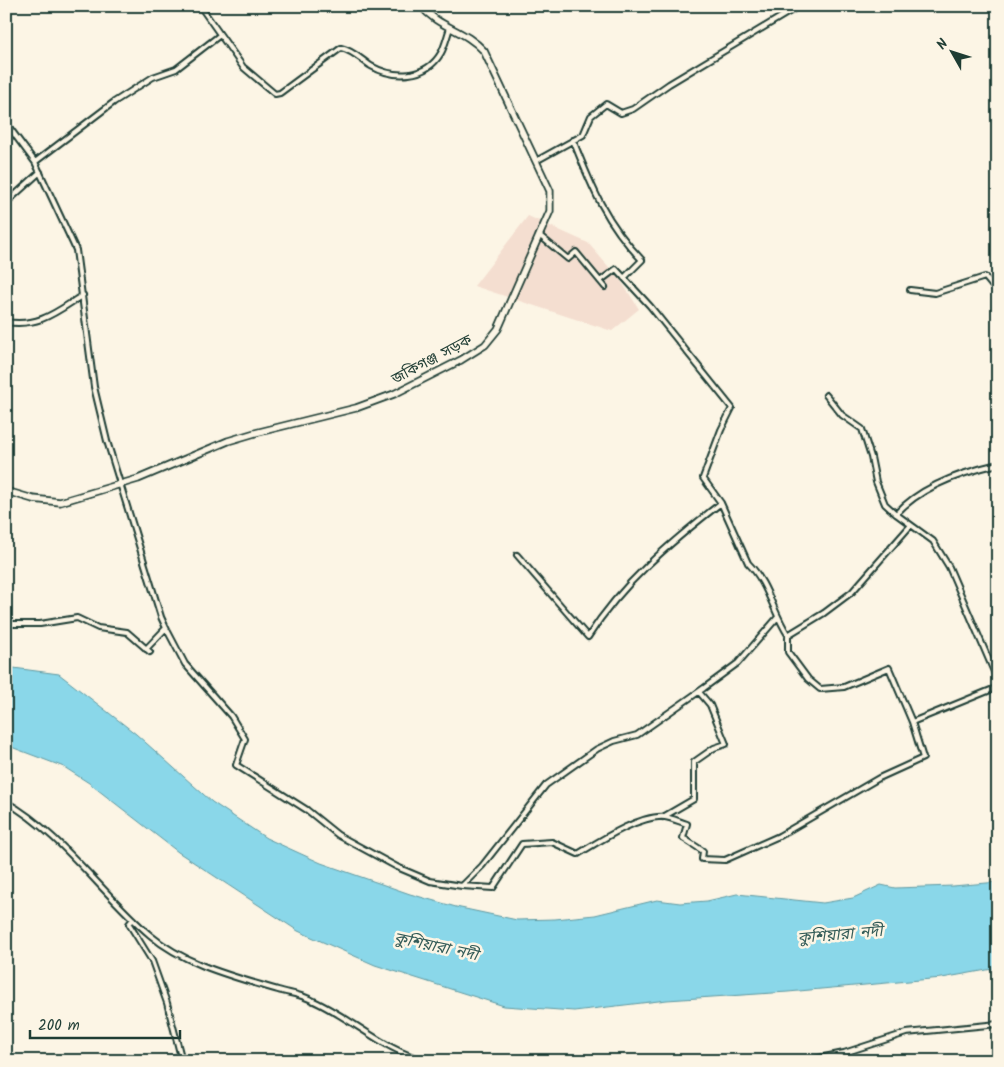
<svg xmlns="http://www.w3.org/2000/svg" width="1004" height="1067" font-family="Kalam,'Noto Sans Bengali',sans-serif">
  <rect width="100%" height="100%" fill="#fcf5e5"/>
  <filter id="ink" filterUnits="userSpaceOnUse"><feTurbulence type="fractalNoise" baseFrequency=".02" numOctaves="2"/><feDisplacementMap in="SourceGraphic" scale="10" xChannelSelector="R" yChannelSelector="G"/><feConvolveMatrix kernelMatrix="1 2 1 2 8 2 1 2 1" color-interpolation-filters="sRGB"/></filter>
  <g filter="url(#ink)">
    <!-- built -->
    <path fill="#f4ded0" d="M528 216 588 243 621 281 639 309 612 331 474 286Z"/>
    <!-- water -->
    <path fill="#8ad7e9" stroke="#5f99a1" d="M6 667 59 674 136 734 212 802 266 838 321 863 410 894 456 907 517 920 555 919 595 915 657 900 680 903 707 901 737 894 823 903 853 898 881 885 895 888 953 886 998 882V968L942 978 788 992 667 1000 574 1011 504 1006 375 965 298 931 178 852 89 783 64 767 6 745Z"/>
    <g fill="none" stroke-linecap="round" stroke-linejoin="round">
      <!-- street casing -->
      <g stroke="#1f3d34" stroke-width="8">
        <path id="street" d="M200 6 243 67 275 94 280 93 341 48C352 50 362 60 371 66 394 79 426 79 441 53 445 46 447 36 450 28
          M6 123 35 162 76 250 94 387 107 441 161 617 166 628 146 649
          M573 140C592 188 606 223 642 260L624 278
          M536 161 583 135 591 116 606 104 621 113 633 109 669 84 799 6
          M35 162 114 102 153 77 176 69 220 35
          M6 203 40 172
          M539 235 568 259 576 252 605 287
          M600 281 616 269 650 306 732 408 721 430 703 478 721 503
          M910 290 935 293 985 277 998 293
          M6 322C40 327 56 312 83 295
          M826 395 842 415 862 429 871 457 876 482 885 504 896 514C920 487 963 472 998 464
          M896 514 933 541 949 567 998 681
          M517 555 588 637C622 583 671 542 721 503L748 563C768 583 773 612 788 635L824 613 852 592 911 525
          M6 624H40L77 618 98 628 127 632 150 652
          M166 628 185 664 231 716 245 739 236 765 307 810 338 835 397 867 430 881 462 886 482 866 546 785 597 749 614 741 637 735 704 688 738 663 777 618
          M788 635V652L808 679 820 689 844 687 889 668 912 722
          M6 802C59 831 104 896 150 935 185 965 235 977 278 990 288 993 298 994 307 998 349 1015 383 1051 427 1061
          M663 817 694 799V762L714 748 726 744 710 705 699 692
          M462 886 493 888 522 844 552 842 578 854C598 842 641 814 665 817 672 818 680 822 687 824L683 838 703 851 702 859 725 860 779 836 879 778 923 758 912 722 998 687
          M133 919 129 924 152 961 167 1003 182 1061
          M500 1061H511
          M804 1061 844 1053 906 1033 998 1024"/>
      </g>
      <!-- secondary casing -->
      <g stroke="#1f3d34" stroke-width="9">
        <path id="secondary" d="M6 491 33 499 60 502 138 479 228 441 255 433 356 408 394 394 461 360 485 345 498 329 550 211V191L484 51C464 29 439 28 421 6"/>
      </g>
      <!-- street -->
      <use href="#street" stroke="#fcf5e5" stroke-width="4"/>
      <!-- secondary -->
      <use href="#secondary" stroke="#fcf5e5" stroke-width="5.5"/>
    </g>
  </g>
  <g text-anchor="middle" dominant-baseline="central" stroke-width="5" stroke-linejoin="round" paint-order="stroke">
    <!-- street labels -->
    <g font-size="15" fill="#1f3d34" stroke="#fcf5e5">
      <text transform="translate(432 360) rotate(-28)">জকিগঞ্জ সড়ক</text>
    </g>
    <!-- water labels -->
    <g font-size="16" font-style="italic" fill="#345c58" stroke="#fcf5e5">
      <text transform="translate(840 935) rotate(-5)">কুশিয়ারা নদী</text>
      <text transform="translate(436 947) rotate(12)">কুশিয়ারা নদী</text>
    </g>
  </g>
  <!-- margin -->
  <rect width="1004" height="1067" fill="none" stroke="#fcf5e5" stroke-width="25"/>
  <rect x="12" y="12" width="979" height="1042" fill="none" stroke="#1f3d34" stroke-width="2" filter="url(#ink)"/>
  <!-- north arrow -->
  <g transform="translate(952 52) rotate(309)" stroke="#fcf5e5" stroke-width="4" paint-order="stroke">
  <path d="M0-4L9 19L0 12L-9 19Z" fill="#1f3d34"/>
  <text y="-8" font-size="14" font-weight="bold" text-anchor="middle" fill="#1f3d34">N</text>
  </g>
  <!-- scale -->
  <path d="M30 1030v8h150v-8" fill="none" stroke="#1f3d34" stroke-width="2.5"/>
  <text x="38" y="1030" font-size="15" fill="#1f3d34" stroke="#fcf5e5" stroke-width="4" paint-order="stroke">200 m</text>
</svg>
